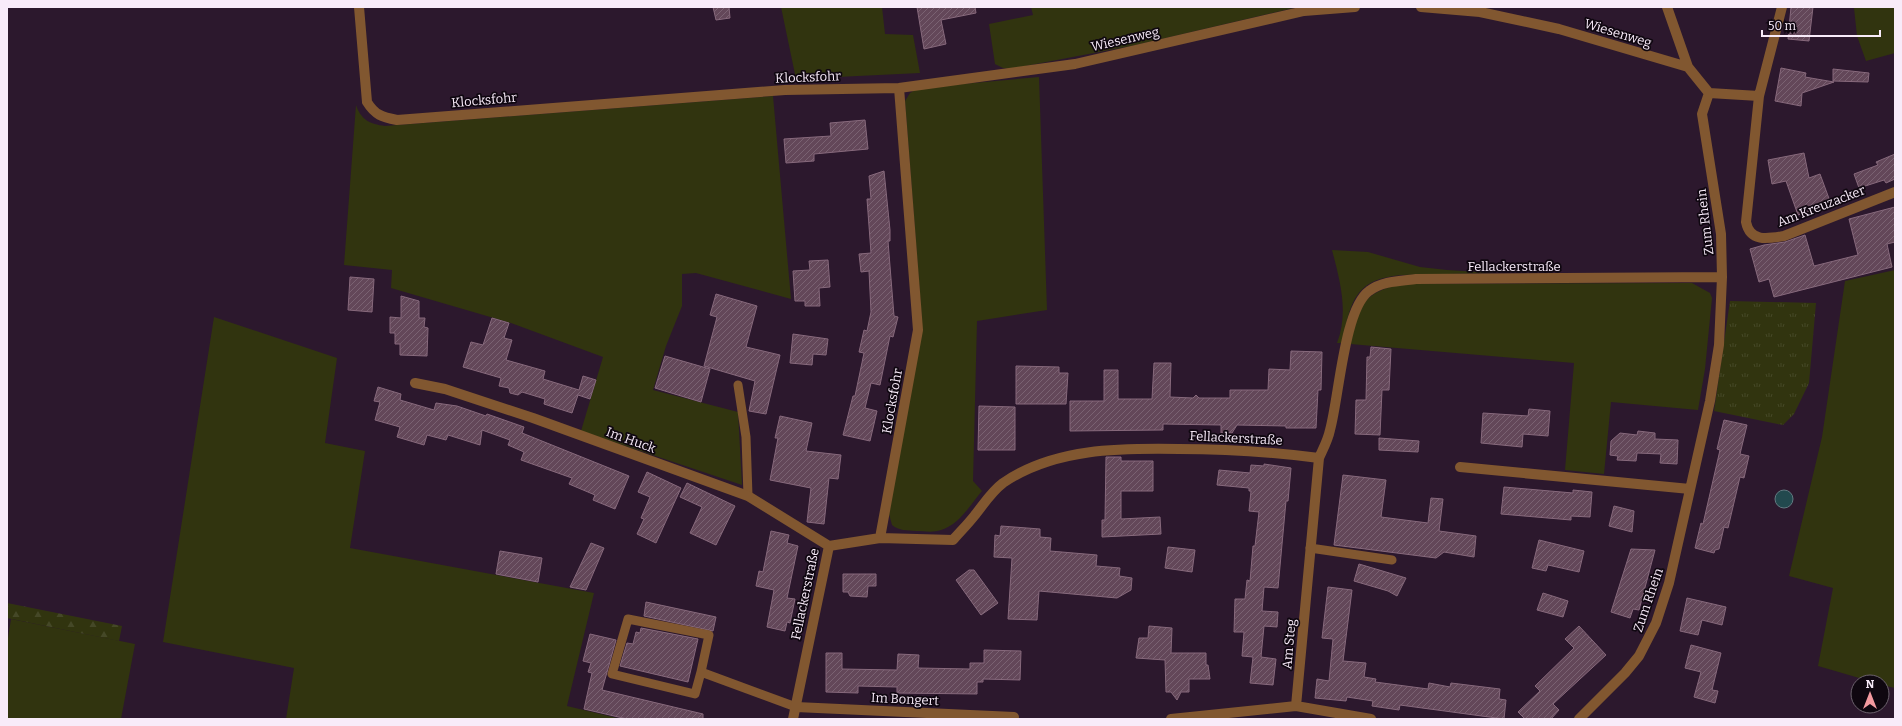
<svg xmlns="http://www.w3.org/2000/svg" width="1902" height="726" font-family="Bitter,serif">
  <defs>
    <pattern id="forest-firs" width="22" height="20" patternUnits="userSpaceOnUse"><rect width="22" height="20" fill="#31340f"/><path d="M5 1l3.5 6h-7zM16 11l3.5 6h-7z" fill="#454827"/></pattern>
    <pattern id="park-tufts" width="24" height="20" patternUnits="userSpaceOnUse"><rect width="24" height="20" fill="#31340f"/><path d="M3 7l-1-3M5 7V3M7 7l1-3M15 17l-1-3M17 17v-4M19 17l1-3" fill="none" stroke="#454827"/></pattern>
    <pattern id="building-hatch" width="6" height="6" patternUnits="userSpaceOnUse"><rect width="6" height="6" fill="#634759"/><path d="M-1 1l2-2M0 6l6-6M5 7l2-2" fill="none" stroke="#7a6272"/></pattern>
  </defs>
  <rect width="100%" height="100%" fill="#2c182d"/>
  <!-- green -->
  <path fill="#31340f" d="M781 7H882L885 34 913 35 920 73 796 79Z
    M1031 7H1298L1136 45 1010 69 1003 68 995 64 989 24 1033 15Z
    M1857 7H1895V53L1866 61 1857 36 1854 8Z
    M1039 77 1047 310 977 321 973 481 982 491C971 504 959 525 941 530 933 533 924 531 916 531 907 530 899 531 892 525L889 514 922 322 905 101 910 93 918 88Z
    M773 96 791 299 696 273 682 274V306L666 346 653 390 738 412 742 485 581 431 603 357 511 323 391 288 392 270 344 265 356 105C361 120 370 124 385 126Z
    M1332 250 1368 252 1420 267 1447 270 1494 273 1402 275C1354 279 1351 302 1342 343H1337C1349 312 1340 281 1332 250Z
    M1895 270V688L1882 685V682H1873L1818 666 1833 588 1789 576 1822 437 1845 281Z
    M1692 283 1710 293 1712 298 1705 369 1698 410 1611 402 1604 474 1565 470 1574 363 1350 344C1359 306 1362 292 1403 284Z
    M214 317 337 358 325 443 365 451 350 548 594 593 567 706 621 719H286L294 668 163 642Z
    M11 619 135 644 121 719H7V644Z"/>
  <!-- forest -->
  <path fill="url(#forest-firs)" d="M7 603 122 626 119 641 7 618Z"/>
  <!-- park -->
  <path fill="url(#park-tufts)" d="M1730 301 1816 303 1809 383 1794 414 1783 425 1714 411Z"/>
  <!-- water -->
  <path fill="#22494e" stroke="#627a81" d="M1775 499a9 9 0 1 1 18 0a9 9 0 1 1-18 0Z"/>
  <!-- building -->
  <path fill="url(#building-hatch)" stroke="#87697c" d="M713 7H729L730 18 716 20Z
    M917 7H975L976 13 941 20 946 44 924 49Z
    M1791 7H1813L1809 41 1788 39Z
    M1781 68 1806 73 1805 77 1834 82 1802 93 1801 106 1775 101Z
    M1833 69 1869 73 1868 82 1833 81Z
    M865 120 868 149 814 154V161L786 163 784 139 831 136 830 123Z
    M1804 153 1809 178 1820 174 1831 204 1798 215 1786 181 1772 184 1768 160Z
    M1895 154V179L1886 183 1884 180 1859 188 1854 174 1878 165 1876 162Z
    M884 171 890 230V241H888L894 316 898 317 893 337 890 336 880 385 871 383 865 408 877 411 870 441 843 435 853 396H855L864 353 859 352 864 330 867 331 871 312 869 271 861 272 859 254 871 253 867 199H871L869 176Z
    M1895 207V242L1887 244 1892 267 1774 297 1769 279 1759 282 1750 249 1764 245 1785 242 1805 235 1814 266 1858 255 1849 219Z
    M828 260 830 287 819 288 820 306H805V301H795L793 271 810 270 809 261Z
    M350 277 374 279 372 312 348 310Z
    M716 294 757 306 746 347 780 355 766 414 749 411 755 381 704 366 717 317 710 315Z
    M401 296 419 301V318H425L424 327 428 328 427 356 400 355V344H395V333H390V317L401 318Z
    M492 318 509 323 504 338 512 340 506 360 545 371 543 379 579 390 583 376 596 380 590 399 578 395 572 413 544 404 545 399 522 392 518 395 510 393 509 388 499 386 501 378 463 367 471 342 483 345Z
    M793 334 828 339 826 355 813 354 812 365 790 363Z
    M1371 347 1391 349 1389 390H1382L1380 435 1355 434 1356 400H1366L1367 357H1370Z
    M1291 351 1322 352 1321 390H1318L1316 428H1286V426L1237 425 1232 433H1221V425L1163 424V430L1070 431V401H1104V370H1118V399H1152L1154 363H1171L1170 397 1193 398 1196 395 1199 398H1230V390H1268L1269 369 1290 370Z
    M665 356 710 369 701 402 655 388Z
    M1016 366 1059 367V373H1068L1066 404H1016Z
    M378 387 401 394 400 400 434 410 436 403 457 406 486 416 487 414 524 427 522 433 629 476 615 509 593 500 595 495 569 484 572 478 521 460 524 452 508 445 510 440 482 430 480 445 448 435 446 440 427 435 424 445 397 437 400 427 375 420 380 402 374 401Z
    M979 406 1015 407V450H978Z
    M1529 409 1550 411 1548 436 1523 434 1522 447 1481 443 1483 413 1528 416Z
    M780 416 812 423 806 451 841 455 838 479 829 478 824 524 807 522 811 488 770 480 778 438H775Z
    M1724 420 1747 425 1740 454 1749 456 1744 478 1740 477 1728 528 1724 527 1719 549 1715 550 1714 553 1695 548 1701 523 1703 524 1720 450 1717 449Z
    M1638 431 1655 433V439L1678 440 1677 464 1660 463 1661 454 1637 453 1636 461 1617 460 1618 456 1610 455 1611 441 1620 433 1637 435Z
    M1379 438 1419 441 1418 452 1379 450Z
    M1106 457H1121V461H1153V491H1121V519L1160 517 1161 534 1102 537V520H1105Z
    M1264 464 1291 468 1288 501H1286L1278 588 1264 587 1262 611 1278 612 1277 627 1264 626 1261 657 1276 659 1273 685 1250 683 1253 657 1242 656 1244 632H1234L1235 599H1245L1247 580 1250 581 1253 546H1255L1259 512 1249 511 1251 491H1249V488L1217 485 1219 470 1250 473 1251 465 1264 466Z
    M647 472 681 488 656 543 637 534 644 519 641 518 650 497 638 492Z
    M1343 475 1386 480 1381 517 1428 523 1431 498 1443 499 1439 531 1476 536 1474 557 1444 552 1436 558 1334 545Z
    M687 483 735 506 716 545 690 533 702 507 680 497Z
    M1504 487 1573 493V490L1592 492 1590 517 1571 516V520L1501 514Z
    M1614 506 1634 511 1632 532 1609 526Z
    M1001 526 1040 529V537L1051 538 1050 551 1097 555 1096 566 1120 568 1119 576 1132 578 1131 590 1117 598 1039 591 1037 620 1008 619 1012 558 994 557 995 535 1000 536Z
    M771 531 789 535 787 543 798 546 787 598 795 599 790 623 787 622 785 631 767 627 774 590 756 586 759 571 763 572Z
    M1539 540 1584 551 1579 572 1548 565 1546 571 1532 568Z
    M591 543 604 548 586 590 570 587Z
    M1168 547 1195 550 1192 572 1165 568Z
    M1631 549 1655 550 1639 610 1633 609 1630 618 1611 612Z
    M500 551 542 558 538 582 496 574Z
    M1359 564 1406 578 1397 596 1388 591 1354 581Z
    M969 570H974L998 603 981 615 956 580Z
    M843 574H876V586H868L867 597 850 596 848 592H843Z
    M1328 587 1352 590 1343 661 1366 663 1364 677 1376 679 1375 682 1428 689 1429 683 1450 687 1451 683 1500 689 1499 699 1506 700 1504 719 1400 705 1399 710 1372 706 1373 701 1347 697 1346 701 1315 698 1317 679 1329 681 1333 639 1322 638Z
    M1543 593 1568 601 1563 617 1537 610Z
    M1687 598 1726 607 1722 625 1702 620 1698 635 1680 631Z
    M646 602 716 617 713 631 644 616Z
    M1149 626 1172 628 1171 653H1206V665H1208L1210 679H1189V692H1181L1177 700 1171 692H1166L1165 660 1136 658 1139 638H1148Z
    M1579 626 1606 655 1553 704 1559 710 1551 719H1525L1518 712 1540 691 1535 686 1574 648 1565 639Z
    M641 628 698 639 688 682 620 666 627 643 633 644 636 632 640 633Z
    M590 634 616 640 602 690 703 714V719H627L584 709 592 673 588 672 591 663 583 661Z
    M1691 645 1721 653 1712 690 1718 691 1715 703 1694 697 1701 672 1685 668Z
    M984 650 1021 651 1020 680 983 679V682H977V694L897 693V687L858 686V693L826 692V653H842V669L897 670 898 654 919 655 918 668 970 669V663H984Z"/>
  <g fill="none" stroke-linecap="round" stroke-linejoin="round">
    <!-- service -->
    <path stroke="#815730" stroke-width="9" d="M738 385 746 437 748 496
      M1310 548 1392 560
      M701 672 709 635 628 619 612 674 695 694 701 672 796 707"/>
    <!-- minor -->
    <path stroke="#815730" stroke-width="10" d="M359 7 367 102C375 115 382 117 397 120L785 90 899 88 1075 64 1304 11 1355 7
      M1421 7 1480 12 1559 29 1688 67
      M1667 7 1688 67 1709 93
      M1709 93 1759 96 1782 7
      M1759 96 1746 222C1750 242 1767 239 1784 236L1895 192
      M415 383 445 389 533 418 748 496 829 546
      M1460 467 1690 489
      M880 538 918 330 899 88
      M1296 706 1371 719
      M796 707 1014 717
      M793 719 829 546 880 538 953 540C960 532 968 524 975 515 984 504 991 492 1003 483 1054 448 1120 448 1179 449 1226 449 1272 452 1319 458 1323 449 1328 440 1330 430 1339 398 1344 309 1369 291 1382 281 1400 281 1416 279L1722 277
      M1171 719 1296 706 1319 458
      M1579 719 1625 673 1639 656 1656 623 1669 583 1710 401 1719 345 1722 277 1721 234 1702 114 1709 93"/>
  </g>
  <g text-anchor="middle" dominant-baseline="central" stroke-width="3.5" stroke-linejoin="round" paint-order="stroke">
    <!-- street labels -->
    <g font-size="13" fill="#f8ebf9" stroke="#0f0710">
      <text transform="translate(1618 33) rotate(17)">Wiesenweg</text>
      <text transform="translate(1125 39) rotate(-13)">Wiesenweg</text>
      <text transform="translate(808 77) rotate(-2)">Klocksfohr</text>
      <text transform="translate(484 100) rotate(-5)">Klocksfohr</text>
      <text transform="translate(1821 206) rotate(-21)">Am Kreuzacker</text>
      <text transform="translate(1705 222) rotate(-97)">Zum Rhein</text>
      <text x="1514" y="266">Fellackerstraße</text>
      <text transform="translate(892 401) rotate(-80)">Klocksfohr</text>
      <text transform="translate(1236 438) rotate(3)">Fellackerstraße</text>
      <text transform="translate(631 440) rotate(20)">Im Huck</text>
      <text transform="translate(805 594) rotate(-78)">Fellackerstraße</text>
      <text transform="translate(1648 600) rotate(-71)">Zum Rhein</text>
      <text transform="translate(1289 644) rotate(-85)">Am Steg</text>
      <text transform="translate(905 699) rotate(3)">Im Bongert</text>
    </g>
  </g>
  <!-- border -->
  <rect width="1902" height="726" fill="none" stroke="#f8ebf9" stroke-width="16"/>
  <!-- north arrow -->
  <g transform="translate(1870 694)"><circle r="19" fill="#0f0710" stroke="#6c626d"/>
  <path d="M0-3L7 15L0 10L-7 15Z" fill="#f49aa0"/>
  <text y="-6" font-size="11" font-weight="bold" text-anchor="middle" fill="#f8ebf9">N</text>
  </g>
  <!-- scale -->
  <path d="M1762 30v6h118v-6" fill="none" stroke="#f8ebf9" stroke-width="2"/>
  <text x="1768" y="30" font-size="12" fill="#f8ebf9" stroke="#0f0710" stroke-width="3" paint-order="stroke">50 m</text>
</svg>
